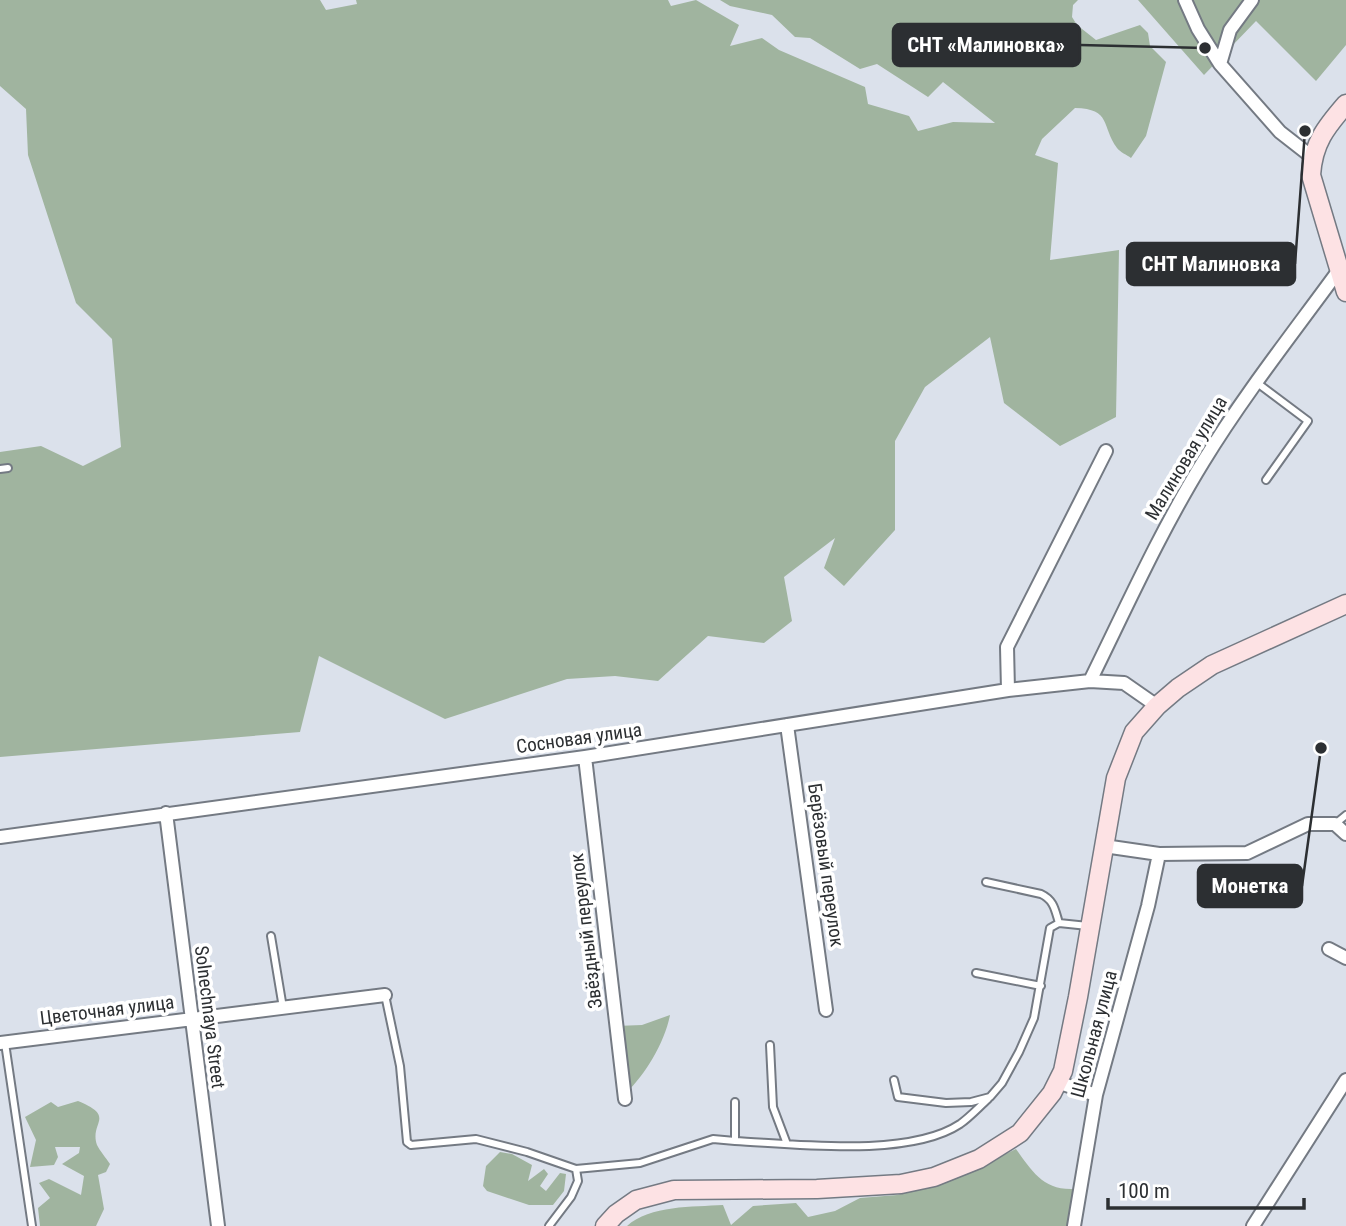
<svg xmlns="http://www.w3.org/2000/svg" width="1346" height="1226" font-family="'Roboto Condensed',sans-serif">
  <rect width="100%" height="100%" fill="#dbe1eb"/>
  <!-- green -->
  <path fill="#a0b49f" d="M0 0H320L326 10 357 4 356 0H668L671 6 696 0 739 25 730 46 762 38 779 50 865 87 868 104 909 116 918 131 953 122 995 123 943 82 928 97 877 64 860 69 810 38 795 37 772 15 730 6 720 0H1078L1073 5 1072 17 1077 25 1096 40 1140 25 1148 33 1150 46 1166 62 1146 136 1131 158C1127 155 1120 152 1117 148 1101 126 1112 109 1075 108L1042 139 1035 155 1058 163 1050 260 1119 250 1116 417 1060 446 1004 403 990 337 925 387 895 441V530L844 586 824 568 835 538 784 577 792 621 764 643 708 636 658 681 615 676 567 679 445 719 319 656 300 732 0 757V452L41 446 83 466 121 447 112 339 76 303 28 155 26 109 0 86Z
    M1138 0H1346V45L1316 81 1256 21 1204 75Z
    M670 1015C665 1042 645 1075 626 1093L615 1069 620 1047 616 1026 642 1025Z
    M78 1101C117 1117 89 1122 97 1145 100 1151 106 1158 110 1164L106 1172 98 1175 104 1209 96 1226H40L38 1208 50 1198 39 1183 49 1179 81 1195 84 1176 62 1164 79 1153 80 1147H55L58 1157 54 1165 30 1167 36 1140 25 1117 51 1102 58 1107Z
    M1016 1149C1032 1171 1043 1190 1073 1189L1071 1226H627C650 1205 693 1207 723 1205L731 1225 753 1206 796 1203 808 1217 835 1211 860 1198 897 1195 964 1174Z
    M500 1152 512 1154 532 1165 528 1181 544 1169 548 1174 540 1186 546 1191 560 1173 566 1174 564 1191 553 1205H529L487 1191 483 1186 486 1166Z"/>
  <g fill="none" stroke-linecap="round" stroke-linejoin="round">
    <!-- lane casing -->
    <g stroke="#747a83" stroke-width="10">
      <path id="lane" d="M1256 382 1308 421 1266 480
        M0 469 8 468
        M1335 824 1346 815
        M986 882 1041 894C1054 900 1055 910 1059 923
        M271 936 283 1008
        M976 973 1041 986
        M385 995 400 1066 407 1142 411 1145 476 1139 527 1152 576 1169 640 1163 713 1139 735 1141
        M5 1043 32 1226
        M770 1045 773 1107 787 1144
        M894 1080 898 1097 946 1103 971 1102 990 1097 1002 1083 1019 1052 1034 1018 1050 928 1059 923 1088 926
        M735 1102V1141C795 1144 909 1158 960 1124 970 1117 979 1107 988 1099
        M549 1226 571 1197 578 1181 576 1169"/>
    </g>
    <!-- street casing -->
    <g stroke="#747a83" stroke-width="16">
      <path id="street" d="M1185 0 1198 29 1220 64
        M1252 0 1230 30 1220 64 1280 132 1312 157
        M1090 681C1126 608 1160 532 1203 462 1244 395 1293 333 1339 270
        M1008 690 1007 647 1106 451
        M787 725 826 1010
        M585 757 625 1099
        M166 813 218 1226
        M0 837 585 757 1008 690 1090 681 1124 683 1157 706
        M1104 846 1159 854 1247 853 1308 824H1335L1346 834
        M1329 949 1346 958
        M0 1043 385 995
        M1057 1082 1096 1095
        M1074 1226 1096 1095 1148 906 1159 854
        M1253 1226 1346 1080"/>
    </g>
    <!-- secondary casing -->
    <g stroke="#747a83" stroke-width="21">
      <path id="secondary" d="M1346 104C1326 127 1313 143 1311 175L1346 292
        M605 1226 616 1214 636 1200 674 1190 817 1189 901 1184 934 1177 979 1159 1020 1133 1052 1093 1063 1071 1078 997 1116 778 1134 732 1157 706 1178 688 1212 665 1346 604"/>
    </g>
    <!-- lane -->
    <use href="#lane" stroke="#fff" stroke-width="6"/>
    <!-- street -->
    <use href="#street" stroke="#fff" stroke-width="12"/>
    <!-- secondary -->
    <use href="#secondary" stroke="#fde2e4" stroke-width="18"/>
  </g>
  <g text-anchor="middle" dominant-baseline="central" stroke-width="7" stroke-linejoin="round" paint-order="stroke">
    <!-- street labels -->
    <g font-size="19" fill="#2c2f32" stroke="#fff">
      <text transform="translate(1186 458) rotate(-59)">Малиновая улица</text>
      <text transform="translate(579 738) rotate(-8)">Сосновая улица</text>
      <text transform="translate(826 865) rotate(82)">Берёзовый переулок</text>
      <text transform="translate(586 931) rotate(-97)">Звёздный переулок</text>
      <text transform="translate(107 1010) rotate(-7)">Цветочная улица</text>
      <text transform="translate(210 1017) rotate(83)">Solnechnaya Street</text>
      <text transform="translate(1094 1034) rotate(-75)">Школьная улица</text>
    </g>
  </g>
  <!-- callouts -->
  <path fill="none" stroke="#2c2f32" stroke-width="2.5" d="M1205 48L1080 45M1305 131L1295 264M1321 748L1302 886"/>
  <g fill="#2c2f32" stroke="#fff" stroke-width="2.5">
    <circle cx="1205" cy="48" r="7"/>
    <circle cx="1305" cy="131" r="7"/>
    <circle cx="1321" cy="748" r="7"/>
  </g>
  <g fill="#2c2f32" stroke="#2c2f32" stroke-width="2.5">
    <rect x="893" y="24" width="187" height="42" rx="7"/>
    <rect x="1127" y="243" width="168" height="42" rx="7"/>
    <rect x="1198" y="865" width="104" height="42" rx="7"/>
  </g>
  <g font-size="21" text-anchor="middle" font-weight="bold" fill="#fff">
    <text x="986" y="52">СНТ «Малиновка»</text>
    <text x="1211" y="271">СНТ Малиновка</text>
    <text x="1250" y="893">Монетка</text>
  </g>
  <!-- scale -->
  <path d="M1108 1198v10h196v-10" fill="none" stroke="#2c2f32" stroke-width="3.5"/>
  <text x="1118" y="1198" font-size="21" fill="#2c2f32" stroke="#ffffff" stroke-width="5" paint-order="stroke">100 m</text>
</svg>
